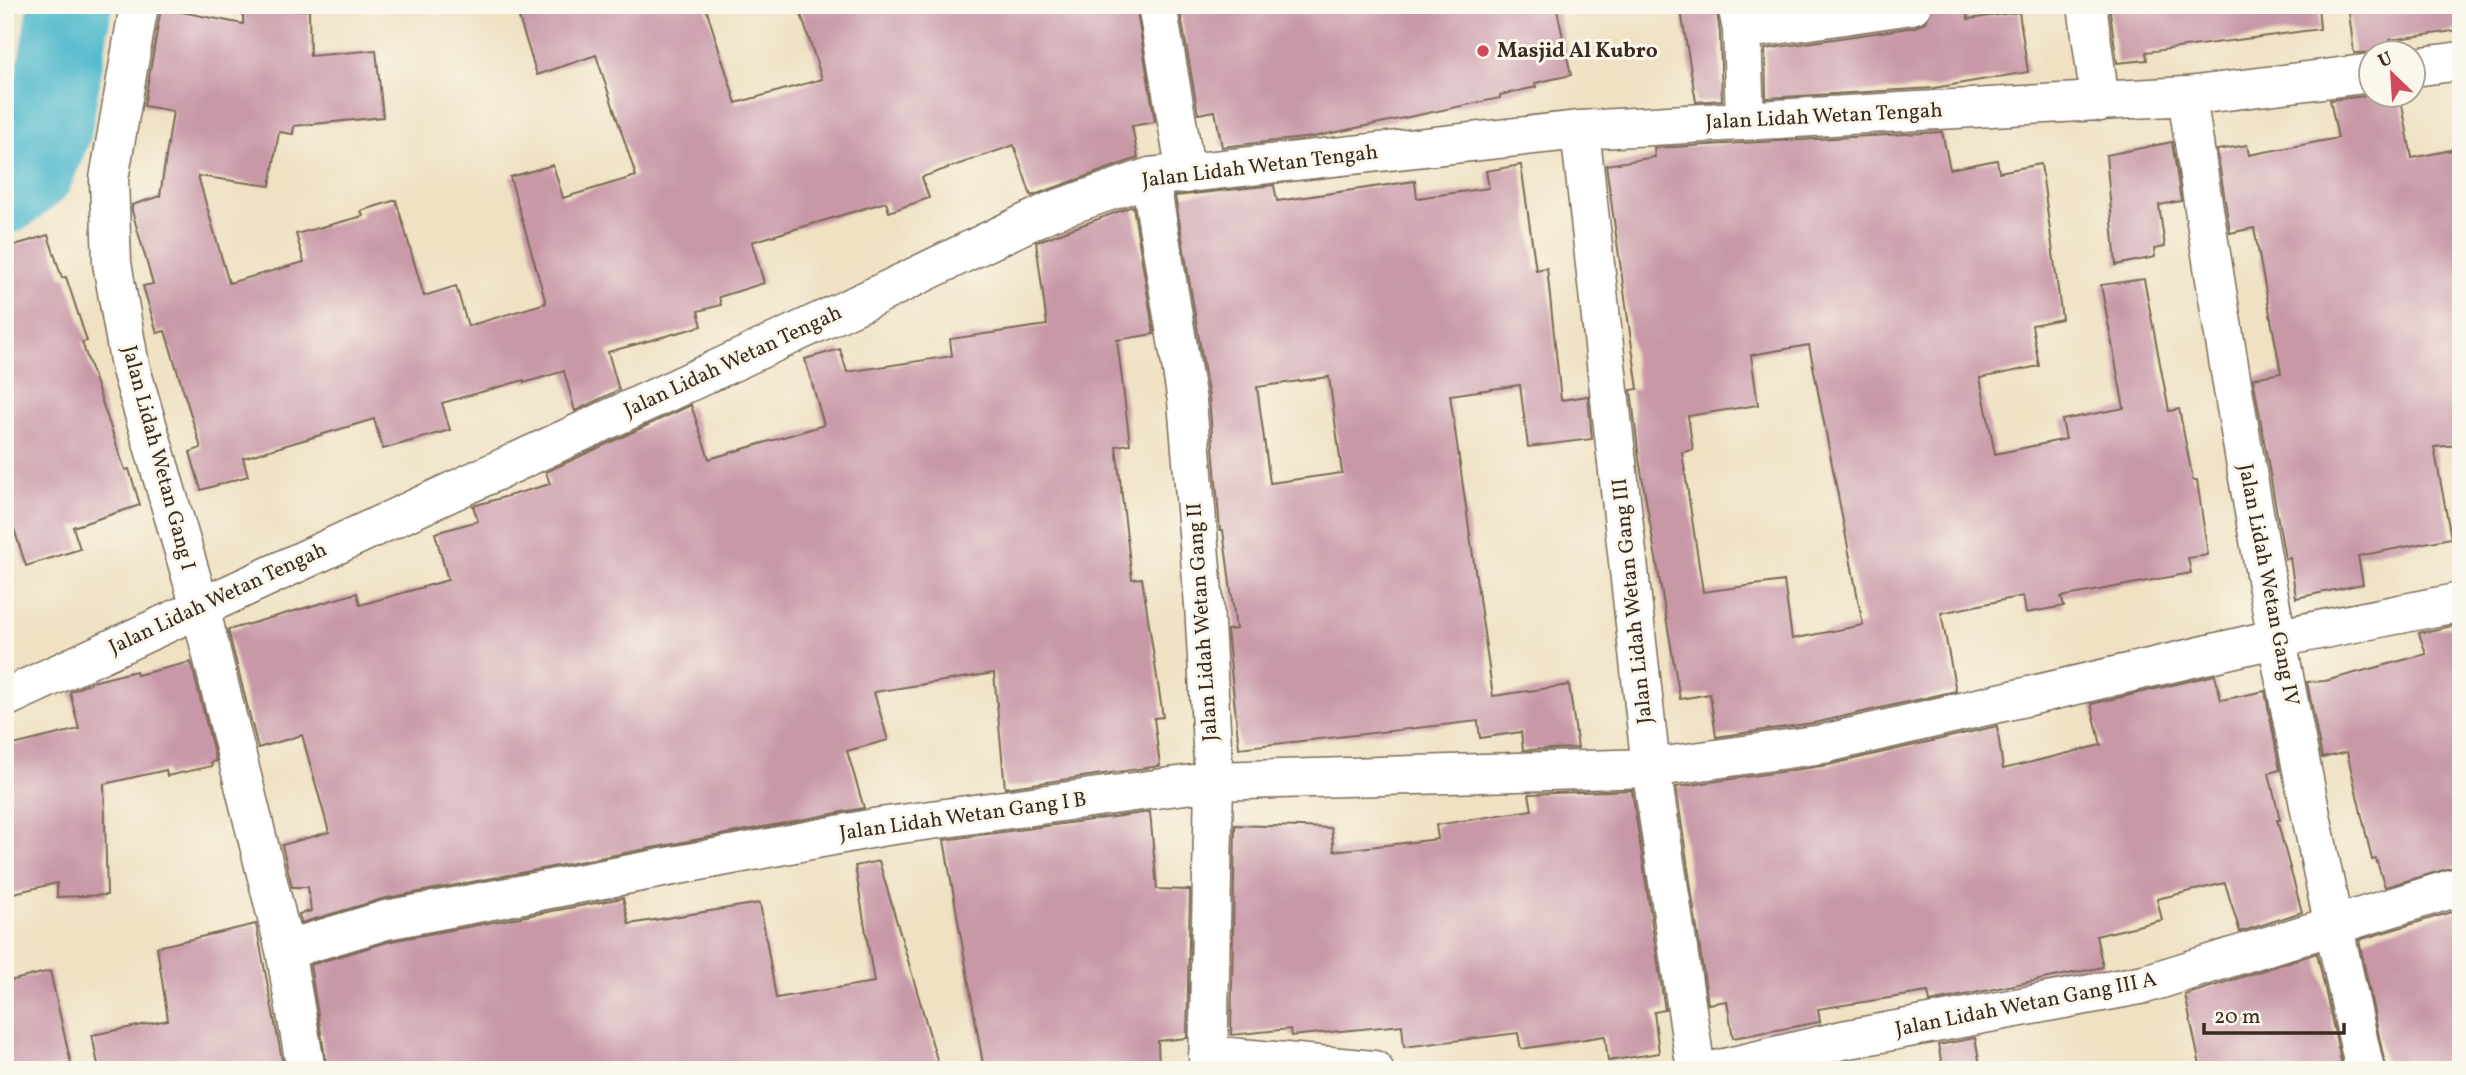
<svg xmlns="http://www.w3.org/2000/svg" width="2466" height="1075" font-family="Vollkorn,serif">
  <rect width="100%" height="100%" fill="#fbf7ec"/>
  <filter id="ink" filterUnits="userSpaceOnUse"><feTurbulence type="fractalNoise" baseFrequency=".0143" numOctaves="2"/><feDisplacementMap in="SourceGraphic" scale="14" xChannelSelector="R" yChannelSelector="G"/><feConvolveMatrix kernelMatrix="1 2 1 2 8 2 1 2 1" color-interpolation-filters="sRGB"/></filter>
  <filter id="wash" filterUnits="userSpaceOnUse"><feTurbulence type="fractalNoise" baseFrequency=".00686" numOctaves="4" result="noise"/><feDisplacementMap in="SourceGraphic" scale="28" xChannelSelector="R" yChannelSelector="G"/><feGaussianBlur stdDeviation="1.57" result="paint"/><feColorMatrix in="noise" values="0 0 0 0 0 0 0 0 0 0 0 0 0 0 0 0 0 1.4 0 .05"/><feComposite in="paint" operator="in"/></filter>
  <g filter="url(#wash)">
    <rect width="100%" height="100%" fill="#efe1c2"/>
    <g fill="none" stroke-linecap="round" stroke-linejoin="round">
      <!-- river -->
      <path stroke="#50b9cd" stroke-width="84" d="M5 192 32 171 50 128 70 5"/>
    </g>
    <g id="blocks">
      <!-- building -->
      <path fill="#c898a7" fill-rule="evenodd" d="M515 5H705L736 103 822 79 798 5H1136L1155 122 1132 126 1138 158 1031 196 1014 145 922 177 929 198 889 212 886 202 752 242 764 283 719 297 721 305 698 311 702 326 608 352 619 390 575 411 564 371 524 383V380L442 403 450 430 383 449 374 419 243 458 248 476 201 490 190 452 201 448 165 331 157 333 143 286 153 284 132 211V205L160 196 173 111 144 106 161 8 243 24V10H309L310 56 376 50 383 117 294 126 293 134 279 132 270 186 198 176 229 283 304 262 296 234 363 216 361 211 396 200 424 296 456 286 468 326 546 303 510 177 553 165 563 198 636 176 596 55 537 75Z
        M1179 5H1556L1571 75 1535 83 1536 87 1500 95V98L1313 137 1222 147 1215 111 1198 114Z
        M1680 5H1716L1720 33 1722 100 1696 102Z
        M1933 5H1966L1968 19 2019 12 2028 72 1934 88 1766 98 1765 49 1915 27 1926 22Z
        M2109 5H2318L2320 29 2146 52 2147 60 2117 63Z
        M2348 5H2461V30L2389 40 2391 52 2354 53Z
        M2375 95 2400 94 2412 158 2461 148V445L2434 447 2451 538 2358 556 2363 584 2296 598 2290 558 2285 559 2253 378 2281 373 2254 228 2230 233 2217 150 2247 145 2249 155 2338 138 2330 100Z
        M1942 132 1950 169 1997 160 1999 172 2041 164 2062 319 2032 325 2039 366 1980 378 1995 454 2066 439 2062 420 2124 408 2101 285 2144 279 2169 411 2179 409 2193 480H2197L2208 555 2188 558 2191 573 2061 597 2064 606 2026 613 2023 596 1941 613 1956 691 1819 722 1716 737 1710 694 1680 699 1639 459 1631 390 1638 389 1606 165 1655 157 1654 148ZM1809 345 1863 625 1792 639 1784 581 1703 592 1682 452 1693 450 1688 416 1758 405 1751 355Z
        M2172 142 2181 201 2159 205 2165 247 2154 249 2155 257 2116 265 2106 155Z
        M1521 165 1536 270 1547 268 1561 400 1588 396 1592 439 1528 447 1520 385 1450 395 1493 696 1569 685 1578 748 1523 750 1521 732 1480 738 1478 721 1239 748 1227 630 1236 629 1223 530H1220L1209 398 1175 196 1274 185 1277 201 1415 181 1417 198 1489 188 1486 171ZM1329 377 1342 473 1270 483 1257 387Z
        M1133 206 1154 334 1117 340 1130 444 1116 446 1132 579 1142 578 1163 717 1154 718 1160 766 1005 788 994 673 874 692 888 740 847 751 864 808 382 899 301 923 299 914 311 911 308 887H292L282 845 329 832 302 735 258 748 228 630 357 593 360 605 448 580 435 533 478 521 473 506 550 484 546 472 691 405 709 459 824 425 805 359 840 349 847 372 952 356 950 339 1047 325 1036 242Z
        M48 235 62 278 66 277 87 341 82 342 125 470 129 469 140 505 73 527 80 549 26 566 5 501V248Z
        M2461 624V865L2385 887 2376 859 2372 860 2347 752 2322 758 2307 682 2325 681 2426 654 2419 633Z
        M191 662 216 761 211 762 212 766 167 776 166 770 104 784 107 895 57 897V883L5 895V747L79 729 70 692 92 682 136 671 137 675Z
        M2215 675 2221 700 2265 691 2280 770 2269 773 2280 820H2277L2302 912 2240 932 2225 883 2157 899 2162 920 2096 936 2103 967 1930 1002 1928 992 1818 1009 1820 1022 1733 1038 1727 1001 1708 1004 1676 787 1828 765 1997 726 2003 769 2101 745 2091 704Z
        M1632 790 1665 1010 1654 1012 1659 1053 1608 1061 1605 1036 1521 1049 1518 1033 1404 1047 1402 1025 1291 1036 1290 1029 1231 1035 1235 825 1331 828 1334 851 1438 839 1436 825 1532 810 1529 794Z
        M1150 812 1157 889 1190 890 1187 1038 1158 1041 1159 1070H984L944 840Z
        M879 861 940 1070H327L310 965 391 941 623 898 629 924 760 903 776 998 874 982 855 866Z
        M2461 909V1070H2386L2359 940Z
        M256 924 284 1070H99L92 1035 168 1020 157 947Z
        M2317 953 2343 1070H2201L2185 995Z
        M50 971 71 1064 46 1070H5V982Z
        M1975 1038 1981 1070H1943L1938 1045Z"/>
    </g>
  </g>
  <g filter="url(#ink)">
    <use href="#blocks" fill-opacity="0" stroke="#7a6a57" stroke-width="2"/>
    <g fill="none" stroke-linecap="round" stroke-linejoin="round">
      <!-- minor casing -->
      <g stroke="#7a6a57" stroke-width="41">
        <path id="minor" d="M139 5 109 179 112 263 130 366 200 607 285 950 306 1070
          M1157 5 1186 174
          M1737 5 1742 30 1745 121
          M2087 5 2100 102
          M1742 30 1912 5
          M2414 67 2461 61
          M2187 96C2235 423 2293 748 2365 1070
          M1580 130 1651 768 1696 1070
          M1150 177 1187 401 1204 605 1214 781 1208 1070
          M5 698 871 298 1049 212 1150 177 1580 130 2187 96 2372 73
          M285 950 386 920 880 827 1214 781 1651 768 1823 744 2278 638 2461 602
          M1208 1055 1374 1070
          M1716 1070 1843 1040 2145 984 2461 886"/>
      </g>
      <!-- minor -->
      <use href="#minor" stroke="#fff" stroke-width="38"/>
    </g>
  </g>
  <!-- markers -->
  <circle fill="#d1495b" stroke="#fbf7ec" stroke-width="2.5" cx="1483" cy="51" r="7"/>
  <g text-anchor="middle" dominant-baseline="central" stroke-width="6" stroke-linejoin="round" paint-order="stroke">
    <!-- poi labels -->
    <g font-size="21" font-weight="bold" fill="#3b2a1e" stroke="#fbf7ec" text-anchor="start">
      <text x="1497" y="51">Masjid Al Kubro</text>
    </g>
    <!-- street labels -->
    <g font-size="21" fill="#3b2a1e" stroke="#fbf7ec">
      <text transform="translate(1824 117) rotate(-3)">Jalan Lidah Wetan Tengah</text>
      <text transform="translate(1260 167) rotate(-7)">Jalan Lidah Wetan Tengah</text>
      <text transform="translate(733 362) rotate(-25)">Jalan Lidah Wetan Tengah</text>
      <text transform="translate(158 458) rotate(75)">Jalan Lidah Wetan Gang I</text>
      <text transform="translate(2268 585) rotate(79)">Jalan Lidah Wetan Gang IV</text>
      <text transform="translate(218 599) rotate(-25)">Jalan Lidah Wetan Tengah</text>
      <text transform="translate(1633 601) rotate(-96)">Jalan Lidah Wetan Gang III</text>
      <text transform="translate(1203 622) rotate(-94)">Jalan Lidah Wetan Gang II</text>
      <text transform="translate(963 817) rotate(-8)">Jalan Lidah Wetan Gang I B</text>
      <text transform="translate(2026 1005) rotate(-11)">Jalan Lidah Wetan Gang III A</text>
    </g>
  </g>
  <!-- margin -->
  <rect width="2466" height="1075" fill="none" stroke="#fbf7ec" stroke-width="28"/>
  <!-- north arrow -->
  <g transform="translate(2392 74) rotate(335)"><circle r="33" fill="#fbf7ec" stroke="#aea59a" stroke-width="2"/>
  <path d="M0-5L12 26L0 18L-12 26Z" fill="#d1495b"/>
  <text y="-10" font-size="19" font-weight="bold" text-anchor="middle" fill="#3b2a1e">U</text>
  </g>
  <!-- scale -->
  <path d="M2204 1023v10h140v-10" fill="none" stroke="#3b2a1e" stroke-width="3.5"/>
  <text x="2214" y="1023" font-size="21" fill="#3b2a1e" stroke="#fbf7ec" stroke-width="5" paint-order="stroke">20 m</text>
</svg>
